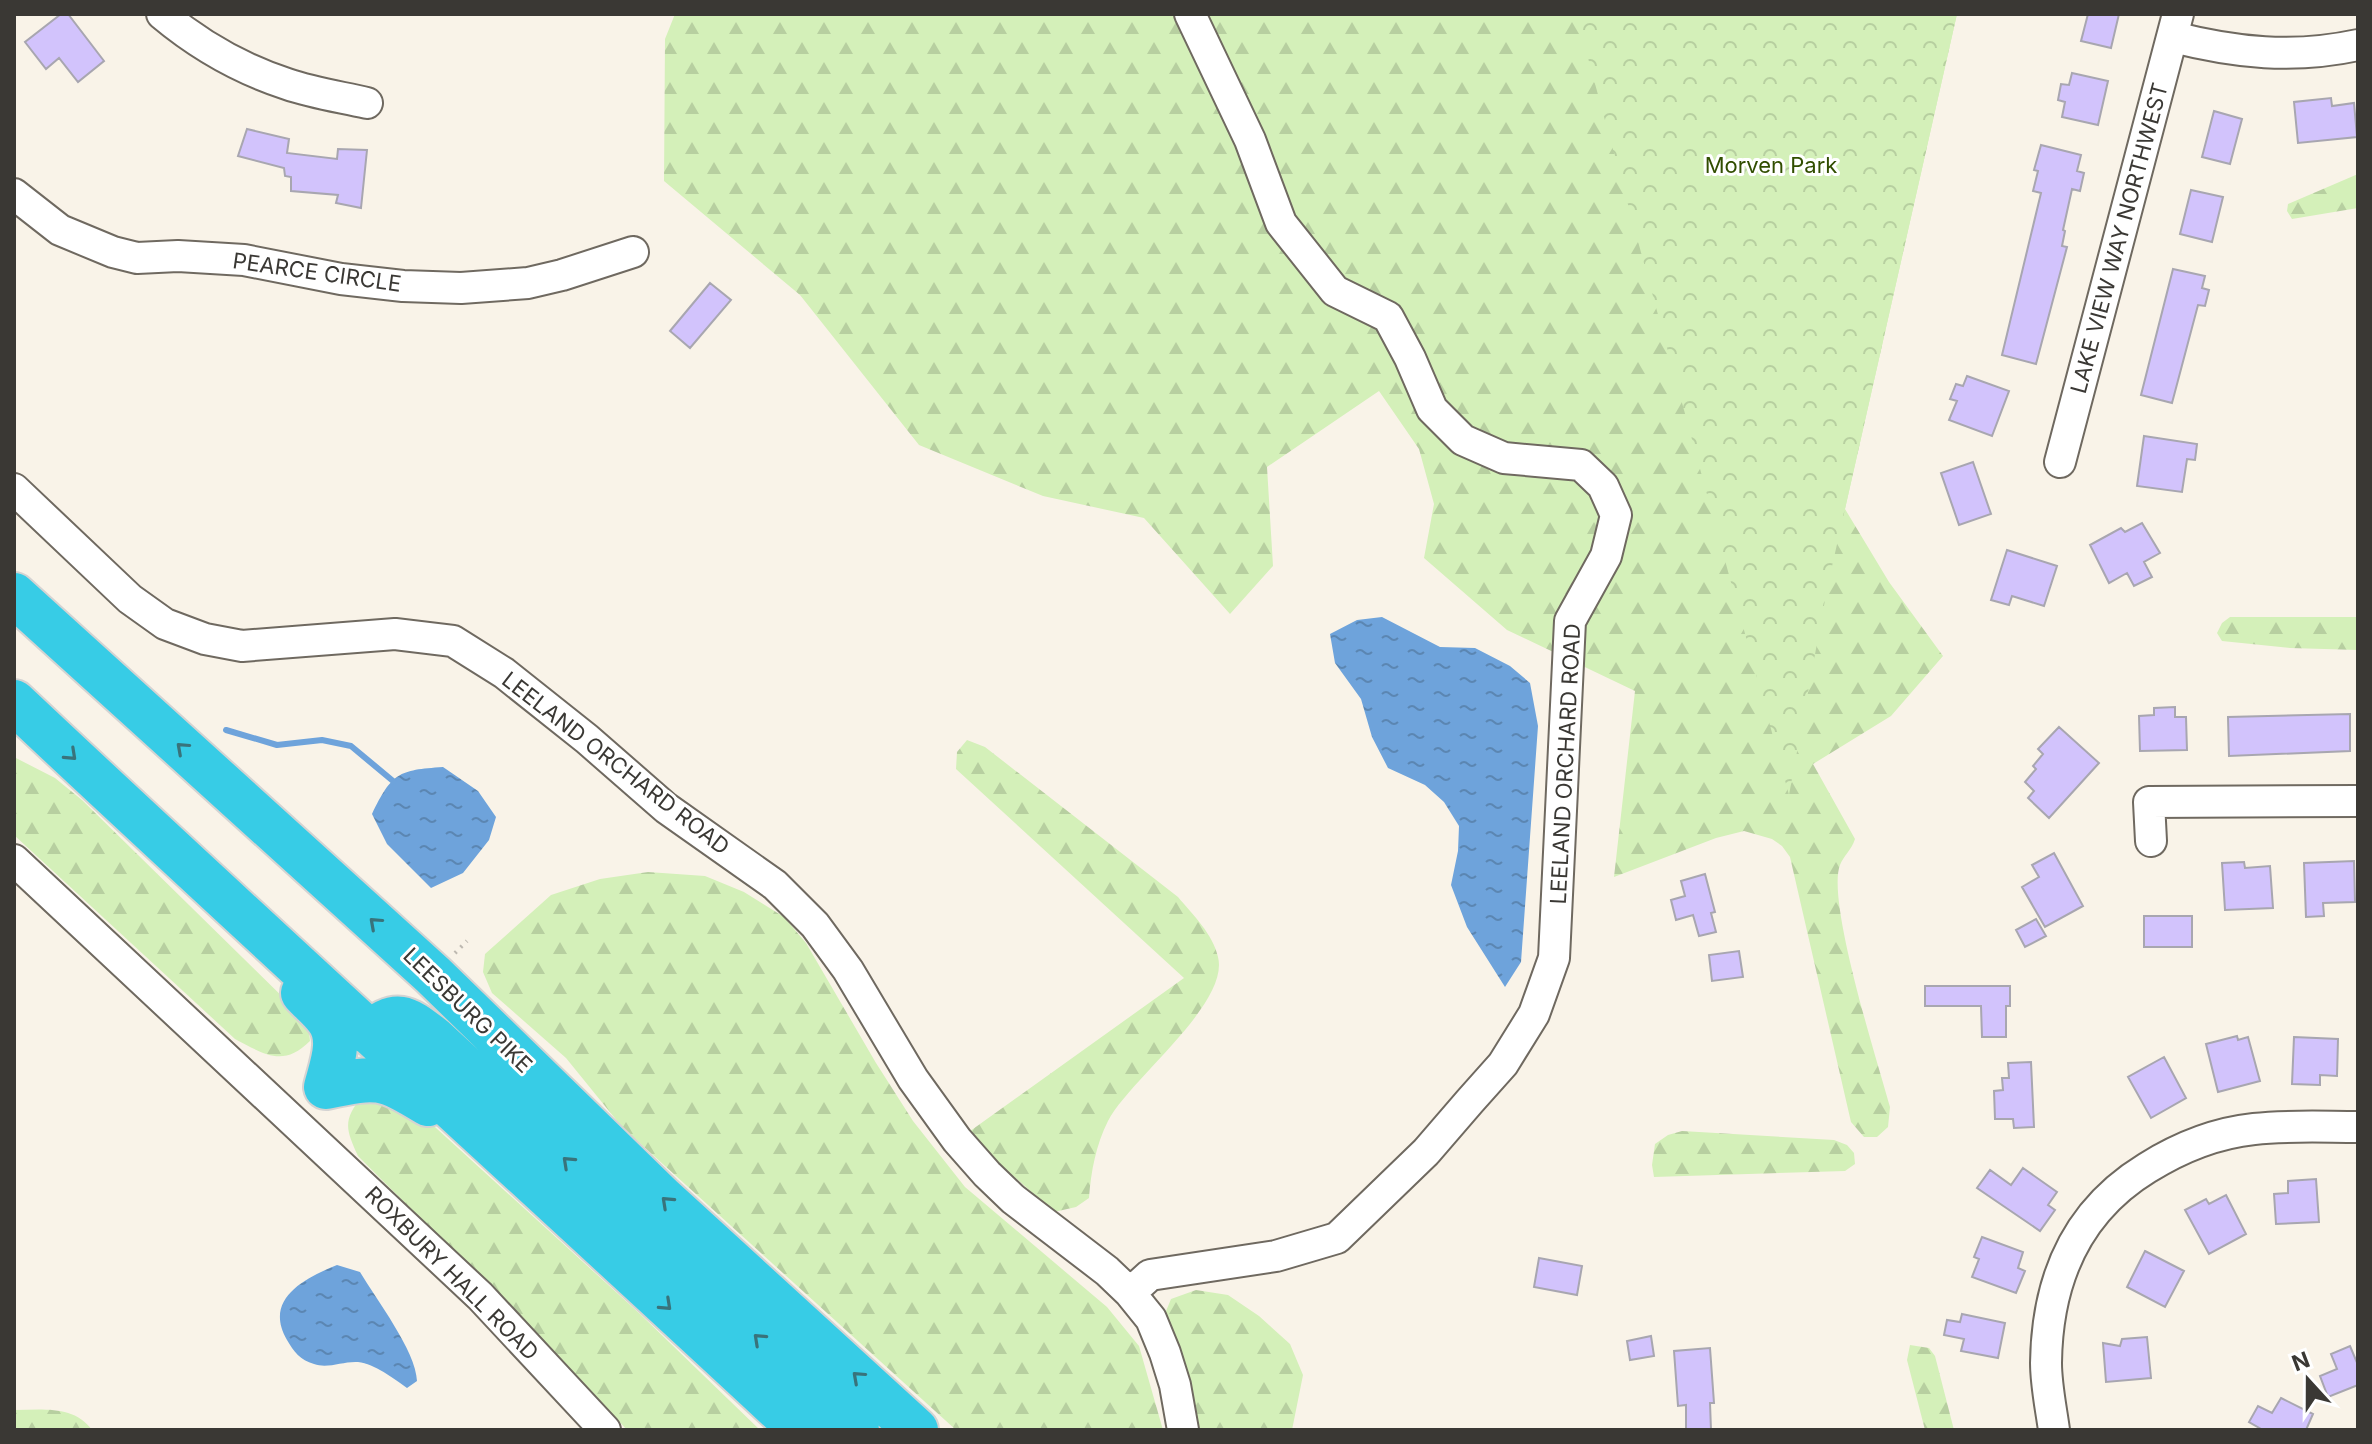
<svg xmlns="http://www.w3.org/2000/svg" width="2372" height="1444" font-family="Inter,sans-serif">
  <defs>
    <pattern id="forest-firs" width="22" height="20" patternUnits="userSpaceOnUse" patternTransform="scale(2)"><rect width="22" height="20" fill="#d4f0b9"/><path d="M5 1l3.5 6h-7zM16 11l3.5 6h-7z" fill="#b7cfa0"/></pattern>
    <pattern id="park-crowns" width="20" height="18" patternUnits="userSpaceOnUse" patternTransform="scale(2)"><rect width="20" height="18" fill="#d4f0b9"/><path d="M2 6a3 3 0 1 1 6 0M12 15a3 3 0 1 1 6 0" fill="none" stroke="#b7cfa0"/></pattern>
    <pattern id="water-ripples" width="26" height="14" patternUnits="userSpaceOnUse" patternTransform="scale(2)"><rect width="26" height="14" fill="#6ea3db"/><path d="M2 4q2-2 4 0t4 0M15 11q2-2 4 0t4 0" fill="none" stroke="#5b86b2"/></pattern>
  </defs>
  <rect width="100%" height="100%" fill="#f9f3e8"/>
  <!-- forest -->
  <path fill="url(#forest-firs)" d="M675 14H1957L1845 509 1889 582 1943 656 1891 716 1813 764 1855 839C1851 851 1844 855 1840 865 1826 901 1878 1063 1890 1107L1888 1127 1877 1137H1864L1851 1122 1790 857 1782 846 1772 839 1744 831 1716 838 1614 877 1635 691 1507 630 1424 558 1434 504 1419 449 1379 391 1267 467 1273 566 1230 614 1144 518 1043 496 919 445 800 295 664 181 665 39Z
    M2358 174V208L2292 219 2287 211 2288 204Z
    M2230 617H2358V650L2290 648 2222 641 2217 633 2222 623Z
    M967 740 985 747 1178 897C1193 915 1213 934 1218 957 1230 1004 1129 1080 1108 1121 1096 1145 1091 1171 1089 1198L1076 1207 1054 1212 966 1134 1184 978 956 769 957 752Z
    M14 757 55 778 82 800 301 1015 309 1032 310 1041C283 1068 264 1054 235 1039L14 835Z
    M648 872 705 876 744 892 784 917 806 943 876 1063 913 1121 965 1187 1107 1307 1139 1346 1163 1430H956L622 1127 566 1058 492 993 483 972 485 954 551 895 600 879Z
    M363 1095 401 1096 639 1313 760 1430H627C541 1335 448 1247 358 1156 345 1128 343 1120 363 1095Z
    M1682 1131 1834 1140 1847 1145 1854 1153 1855 1164 1845 1171 1654 1177 1652 1165 1655 1144 1668 1135Z
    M1196 1290 1228 1295 1259 1316 1290 1344 1303 1375 1292 1430H1196L1164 1316 1171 1299Z
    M1910 1345 1929 1348 1935 1356 1954 1430H1925L1907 1360Z
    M14 1410C42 1410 74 1405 92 1430H14Z"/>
  <!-- park -->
  <path fill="url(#park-crowns)" d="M1576 14H1957L1828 584 1789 795Z"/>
  <!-- water -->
  <path fill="url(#water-ripples)" d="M1382 617 1440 647 1475 648 1510 666 1530 683 1538 726 1521 962 1505 987 1467 927 1451 885 1458 851 1459 826 1444 802 1425 785 1388 768 1372 737 1361 699 1335 663 1330 634 1357 620Z
    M443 767 478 791 496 817 489 840 463 873 431 888 387 844 372 814C392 773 398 770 443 767Z
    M337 1265 360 1272C376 1299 416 1351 417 1381L407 1388C393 1378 375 1364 358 1362 343 1361 328 1369 314 1364 300 1360 294 1352 287 1340 263 1299 305 1278 337 1265Z"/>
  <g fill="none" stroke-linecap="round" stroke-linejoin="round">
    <!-- stream -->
    <path stroke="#6ea3db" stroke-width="6" d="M226 730 277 745 322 740 351 746 393 781"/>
  </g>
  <!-- building -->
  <path fill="#d2c3fc" stroke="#a8a6b0" stroke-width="2" d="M61 14H68L104 61 78 82 59 58 46 69 25 42Z
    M2088 14H2119L2111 48 2081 41Z
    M2072 73 2108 81 2098 125 2062 117 2065 102 2058 100 2061 84 2069 85Z
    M2331 98 2332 106 2354 103 2357 137 2298 143 2294 102Z
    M2214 111 2242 119 2230 164 2202 157Z
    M247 129 289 139 287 153 337 159 338 149 367 150 361 208 336 203 338 195 291 191V177L285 176 284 168 238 156Z
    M2041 145 2081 155 2077 171 2084 173 2080 191 2072 189 2063 230 2065 231 2062 246 2067 247 2036 364 2002 355 2041 193 2033 191 2038 171 2034 170Z
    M2191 190 2223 197 2212 242 2180 234Z
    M2173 269 2205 276 2202 288 2209 290 2205 306 2198 305 2172 403 2141 395Z
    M710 283 731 300 690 348 670 331Z
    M1967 376 2009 391 1992 436 1949 420 1957 401 1950 399 1956 384 1963 386Z
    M2144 436 2197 444 2195 460 2187 459 2182 492 2137 486Z
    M1973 462 1991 514 1959 525 1941 473Z
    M2142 523 2160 553 2144 562 2152 577 2134 586 2127 573 2109 583 2090 545 2121 528 2125 532Z
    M2007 550 2057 566 2044 606 2012 596 2009 605 1991 600Z
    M2175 707V717H2186L2187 750 2140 751 2139 716 2154 715V708Z
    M2350 714V751L2229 756 2228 717Z
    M2059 727 2099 763 2049 818 2028 798 2034 791 2025 782 2036 769 2033 766 2043 754 2038 749Z
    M2054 853 2083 906 2045 927 2022 887 2039 877 2032 865Z
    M2354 861 2355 902 2323 903 2324 916 2306 917 2304 863Z
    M2244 862 2245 868 2270 866 2273 908 2225 910 2222 863Z
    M1705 874 1715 912 1711 913 1716 932 1699 936 1693 915 1676 920 1671 900 1685 896 1681 881Z
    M2144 916H2192V947H2144Z
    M2036 919 2046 936 2025 947 2016 930Z
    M1739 951 1743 977 1712 981 1709 955Z
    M1925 986H2010V1006H2006V1037H1982L1981 1006H1925Z
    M2237 1036 2238 1040 2248 1037 2260 1081 2218 1092 2206 1044Z
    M2294 1037 2338 1039 2337 1076 2320 1075V1085L2292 1084Z
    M2164 1057 2186 1098 2151 1118 2128 1077Z
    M2031 1062 2034 1127 2014 1128 2013 1119H1995L1994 1091 2003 1090 2002 1078H2009L2008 1063Z
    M2023 1168 2057 1192 2048 1205 2055 1210 2040 1231 1977 1188 1990 1170 2011 1185Z
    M2316 1179 2319 1222 2276 1224 2274 1194 2288 1193V1181Z
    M2226 1195 2246 1234 2209 1254 2185 1210 2206 1199 2209 1204Z
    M1982 1237 2023 1252 2018 1268 2025 1271 2016 1293 1972 1277 1979 1259 1974 1257Z
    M2145 1251 2184 1271 2165 1307 2127 1287Z
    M1539 1258 1582 1266 1577 1295 1534 1287Z
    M1962 1314 2005 1323 1998 1358 1961 1351 1964 1339 1944 1335 1947 1320 1960 1322Z
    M1651 1336 1654 1356 1630 1360 1627 1341Z
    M2147 1337 2151 1378 2106 1382 2103 1343 2120 1346 2122 1339Z
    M2350 1346 2358 1365V1385L2328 1397 2320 1376 2337 1369 2331 1354Z
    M1710 1348 1714 1403H1710L1711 1430H1686V1405L1678 1406 1674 1351Z
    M2281 1398 2313 1414 2306 1430H2263L2249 1422 2258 1406 2272 1413Z"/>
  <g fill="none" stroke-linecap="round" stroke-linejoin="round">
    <!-- minor casing -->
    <g stroke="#6f6960" stroke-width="34">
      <path id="minor" d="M162 14C199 45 241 69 287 84 313 93 341 97 367 103
        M2173 37C2236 53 2293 59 2358 45
        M14 194 60 230 113 252 137 258 178 256 244 260 341 279 403 286 461 288 528 283 562 275 633 252
        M2060 462 2178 14
        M14 489 130 599 165 624 205 639 242 646 395 634 453 641 504 673 587 739 666 808 775 885 815 925 848 970 913 1079 957 1140 987 1174 1013 1199 1107 1271 1130 1293 1151 1319 1165 1353 1175 1385 1183 1430
        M2151 841 2149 802 2358 801
        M14 860 480 1296 605 1430
        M1130 1293 1150 1275 1276 1256 1337 1238 1426 1152 1470 1101 1503 1064 1534 1014 1554 958 1570 621 1606 556 1616 515 1603 486 1581 465 1504 458 1463 440 1432 409 1410 358 1388 317 1335 291 1281 223 1250 140 1190 14
        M2054 1430C2051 1408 2046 1385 2046 1363 2047 1281 2075 1212 2147 1168 2179 1148 2216 1133 2254 1129 2288 1125 2324 1127 2358 1127"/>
    </g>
    <!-- highway casing -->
    <g stroke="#d4d3d2" stroke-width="48">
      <path id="highway" d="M14 595 433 975 661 1197 916 1430
        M14 702C274 947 539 1186 801 1430
        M303 993C310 1001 319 1008 326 1017 343 1037 332 1064 326 1087 378 1076 382 1076 428 1104
        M370 1033C397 1008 408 1019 433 1038L857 1430"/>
    </g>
    <!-- path -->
    <path stroke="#beb9b1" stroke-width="4" stroke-dasharray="2 6" stroke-linecap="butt" d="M455 953 467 941"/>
    <!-- minor -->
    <use href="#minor" stroke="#fff" stroke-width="30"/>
    <!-- highway -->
    <use href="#highway" stroke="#37cce6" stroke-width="44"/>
  </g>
  <!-- one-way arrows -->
  <defs><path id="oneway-chevron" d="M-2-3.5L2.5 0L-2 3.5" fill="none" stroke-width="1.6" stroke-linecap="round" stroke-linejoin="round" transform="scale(2)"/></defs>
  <g stroke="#39737b">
    <use href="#oneway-chevron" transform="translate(182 748) rotate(-138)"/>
    <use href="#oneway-chevron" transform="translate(71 755) rotate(43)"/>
    <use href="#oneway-chevron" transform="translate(375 923) rotate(-138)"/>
    <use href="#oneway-chevron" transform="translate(568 1162) rotate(-137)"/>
    <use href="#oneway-chevron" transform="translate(667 1202) rotate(-137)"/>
    <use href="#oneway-chevron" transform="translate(666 1305) rotate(43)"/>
    <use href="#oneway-chevron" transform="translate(759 1339) rotate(-137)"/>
    <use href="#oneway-chevron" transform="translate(858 1377) rotate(-138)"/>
  </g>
  <g text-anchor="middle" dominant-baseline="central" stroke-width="6" stroke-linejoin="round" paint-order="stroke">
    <!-- park labels -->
    <g font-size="22" fill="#314e00" stroke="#fff">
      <text x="1771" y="165">Morven Park</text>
    </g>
    <!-- street labels -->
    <g font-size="22" fill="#3a3834" stroke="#fff">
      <text transform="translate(2119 238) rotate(-75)">LAKE VIEW WAY NORTHWEST</text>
      <text transform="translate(317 272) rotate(8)">PEARCE CIRCLE</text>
      <text transform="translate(616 763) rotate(38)">LEELAND ORCHARD ROAD</text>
      <text transform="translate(1565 764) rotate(-87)">LEELAND ORCHARD ROAD</text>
      <text transform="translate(468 1010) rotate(44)">LEESBURG PIKE</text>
      <text transform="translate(452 1273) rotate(45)">ROXBURY HALL ROAD</text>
    </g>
  </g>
  <!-- border -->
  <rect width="2372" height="1444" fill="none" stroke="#3a3834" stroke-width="32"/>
  <!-- north arrow -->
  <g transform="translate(2308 1380) rotate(339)" stroke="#ffffff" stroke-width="6" paint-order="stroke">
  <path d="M0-6L14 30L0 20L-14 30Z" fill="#3a3834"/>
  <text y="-12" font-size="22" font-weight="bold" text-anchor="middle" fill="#3a3834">N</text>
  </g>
</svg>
